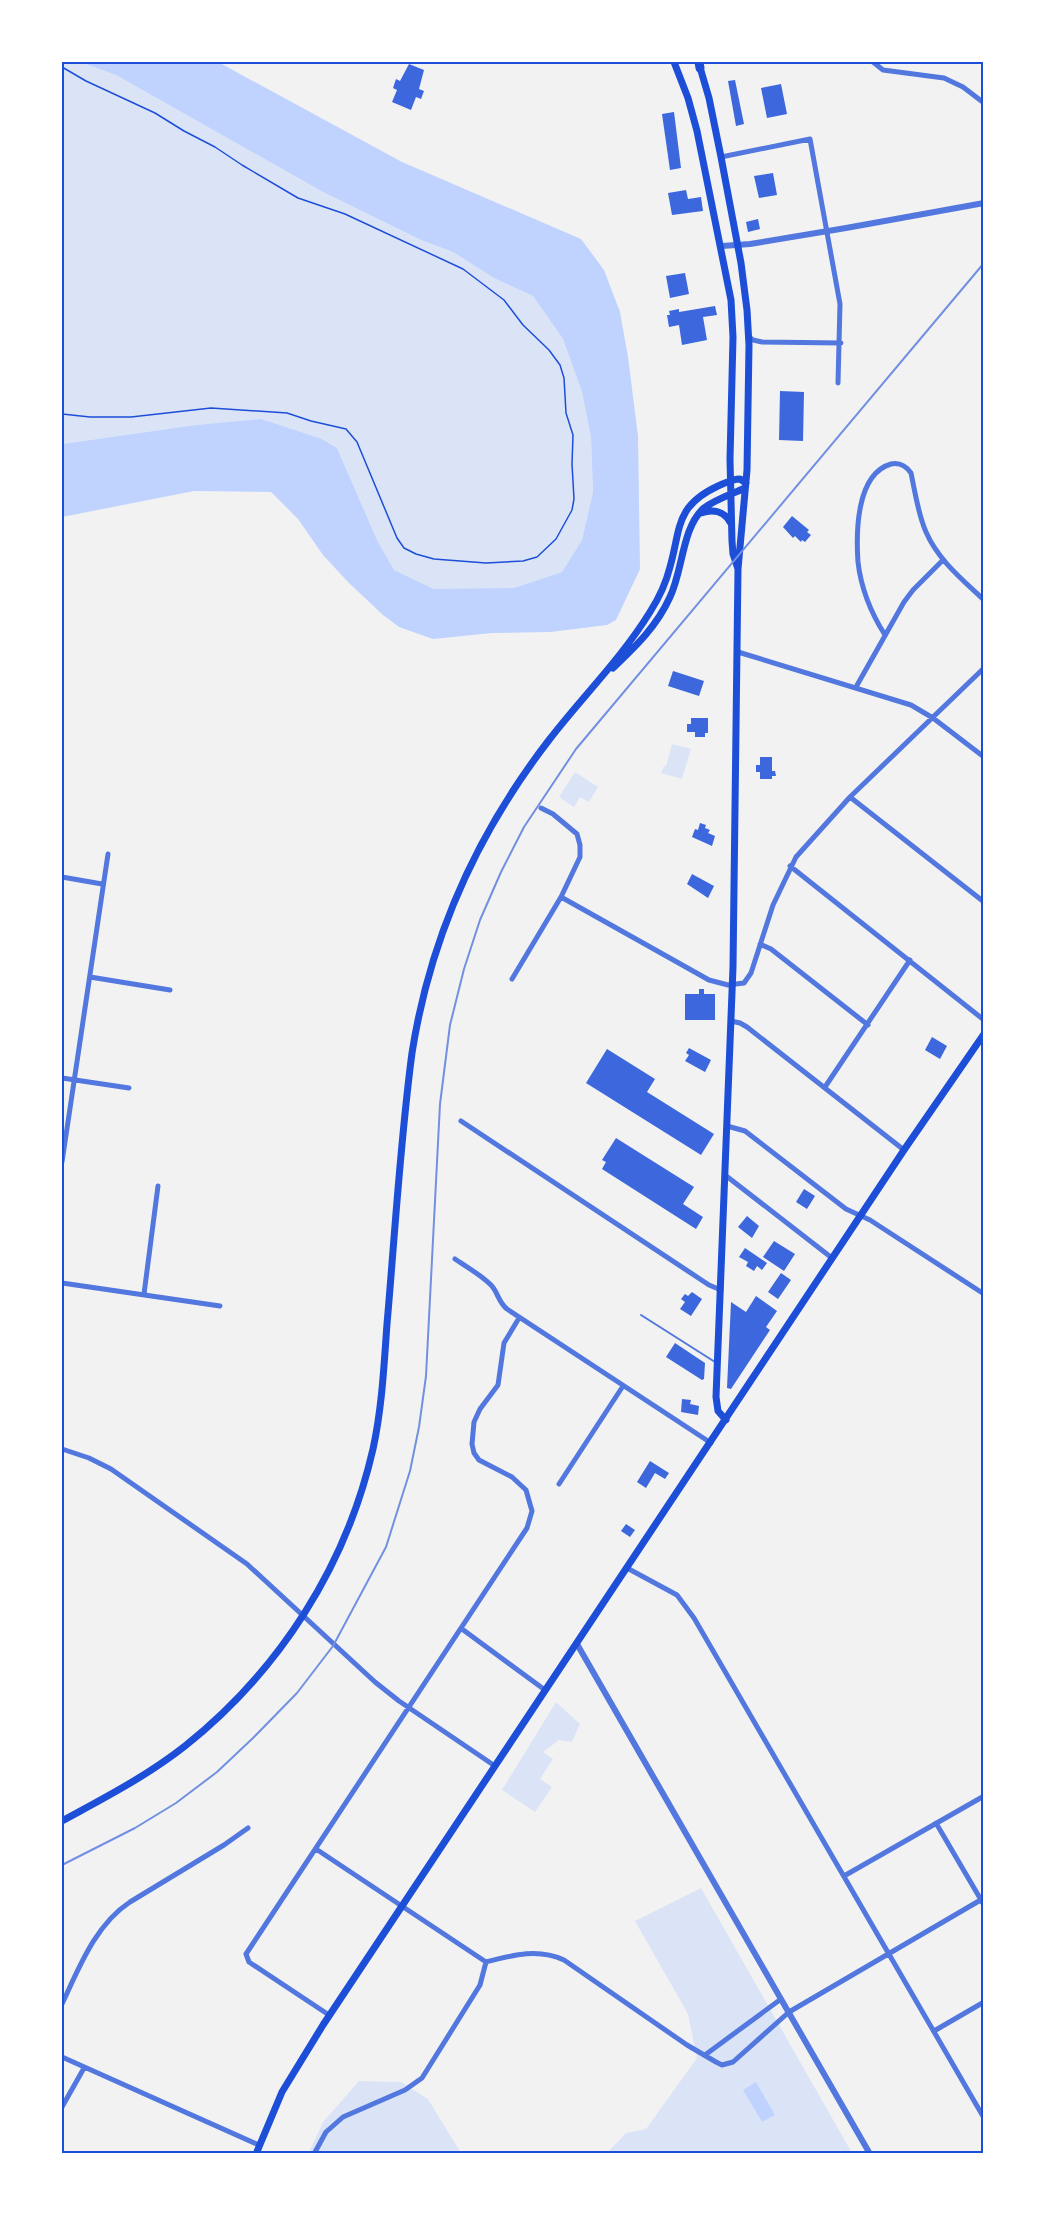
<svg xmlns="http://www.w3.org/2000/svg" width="1045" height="2215" font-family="'Source Serif 4',serif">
  <rect width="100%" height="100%" fill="#f2f2f2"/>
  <!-- green -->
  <path fill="#dbe4f7" d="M62 62H80L116 75 323 192 421 240 453 252 494 278 533 296 563 339 582 392 591 438 593 492 582 540 562 572 514 588 471 590 434 589 394 570 377 540 337 448 322 439 262 420 196 425 62 444Z
    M672 744 691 749 682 779 661 773 664 766H666Z
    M575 772 598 787 589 802 580 797 574 807 559 797Z
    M556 1702 580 1724 572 1742 559 1740 543 1752 553 1759 540 1779 552 1787 535 1812 502 1790Z
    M701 1888 852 2153 606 2154 626 2133 646 2129 697 2058 688 2014 635 1921Z
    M359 2081 401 2082 428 2099 461 2153 308 2154 323 2122Z"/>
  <!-- water -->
  <path fill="#bfd3fe" d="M80 62H218L402 162 581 239 604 270 620 312 628 357 638 436 640 569 616 620 607 625 550 632 492 633 433 639 399 627 383 615 348 582 323 555 298 519 271 492 194 491 62 517V444L196 425 261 419 322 439 337 448 377 540 394 570 434 589 514 588 562 572 582 540 593 492 591 438 582 392 563 339 533 296 494 278 453 252 421 240 323 192 116 75Z
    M756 2082 775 2115 762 2122 743 2090Z"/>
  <!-- building -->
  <path fill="#3d67dc" d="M409 64 424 70 419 89 424 91 421 99 416 97 411 110 392 102 397 90 393 88 396 79 400 81Z
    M735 80 744 124 736 126 728 81Z
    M781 84 787 114 767 118 761 88Z
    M674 112 681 168 670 170 662 114Z
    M773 173 777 195 759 198 754 176Z
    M686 190 688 199 701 197 703 211 672 215 668 193Z
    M758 219 760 229 748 232 746 222Z
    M685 273 689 294 670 298 666 276Z
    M715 306 717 315 703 317 707 340 682 345 679 325 669 327 667 315H670L669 311 679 309V312Z
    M780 391 804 392 803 441 779 440Z
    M792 516 809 530 807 532 811 535 805 542 802 540 801 542 795 536 793 538 783 527Z
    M673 671 704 681 699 696 668 686Z
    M691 718H708V733H705V737H695V732H687V724H691Z
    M760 757H772V771H775L776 776H772V779H760V772H756V765H760Z
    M700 823 706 825 705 828 710 830 708 833 715 836 712 846 692 837 695 829 698 830Z
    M692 874 714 886 708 898 687 884Z
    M699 989H704V994H715V1020H685V994H699Z
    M932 1037 947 1046 940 1059 925 1050Z
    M689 1048 711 1060 705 1072 685 1061 689 1055 686 1053Z
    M607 1049 655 1079 647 1092 714 1134 701 1155 586 1083Z
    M616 1138 694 1187 683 1204 703 1217 696 1229 602 1169 606 1162 602 1160Z
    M804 1189 815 1196 807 1209 796 1202Z
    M747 1216 759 1226 752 1238 738 1227Z
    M774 1241 795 1254 784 1271 763 1257Z
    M745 1248 767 1263 762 1270 757 1266 754 1271 746 1266 748 1262 739 1257Z
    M781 1273 791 1280 778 1299 768 1292Z
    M692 1292 702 1299 691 1316 680 1309 685 1302 681 1299 685 1294 688 1296Z
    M756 1296 777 1311 766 1327 770 1330 731 1389 727 1388 731 1302 746 1312Z
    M675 1343 705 1363 704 1379 702 1380 666 1357Z
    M682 1399 691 1400 690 1404 699 1406 698 1415 681 1412Z
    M650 1461 669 1473 665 1479 655 1473 646 1488 637 1482Z
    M626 1524 635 1530 630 1537 621 1531Z"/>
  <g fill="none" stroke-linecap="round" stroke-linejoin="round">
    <!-- path -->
    <path stroke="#1d4ed8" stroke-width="1.5" d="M62 67 86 81 155 113 184 131 215 147 242 165 298 198 345 214 463 269 504 300 523 325 549 350 560 365 564 378 566 413 573 435 572 464 574 499 572 510 556 539 537 557 523 561 486 563 434 559 416 554 404 548 397 538 357 442 346 429 311 421 287 413 211 408 131 417H90L62 414"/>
    <!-- service -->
    <path stroke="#5277de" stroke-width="2" d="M641 1315 715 1362"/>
    <!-- minor -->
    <path stroke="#5277de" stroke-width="5" d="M873 62 883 70 944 78 963 87 984 103
      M721 157 810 139 840 304 838 383
      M748 336 753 340 762 342 841 343
      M885 635C871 613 861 588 858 562 856 533 856 474 891 464 900 462 906 466 911 473 915 492 918 514 926 532 938 560 963 580 984 600
      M738 652 911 705 933 718 984 757
      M856 687 904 602 913 590 943 560
      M850 797 984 902
      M790 866 984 1020
      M62 877 102 884
      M561 897 709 980 728 985 744 983 751 973 773 905 796 857 850 797 984 668
      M760 944 771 949 868 1025
      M90 977 170 990
      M512 979 561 897 580 857V845L577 834 553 814 541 808
      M731 1021 740 1023 747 1027 904 1150
      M62 1078 129 1088
      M825 1087 910 960
      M461 1121 709 1285 721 1290
      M727 1126 745 1131 846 1209 870 1220 984 1294
      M62 1162 108 854
      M725 1175 832 1258
      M455 1259C467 1267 481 1275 491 1285 498 1292 498 1302 507 1309L711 1443
      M62 1283 220 1306
      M144 1294 158 1186
      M62 1449 89 1458 111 1469 247 1564 375 1682 399 1701 495 1766
      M559 1484 623 1386
      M627 1568 677 1595 694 1618 984 2118
      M462 1629 545 1690
      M936 1823 984 1905
      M316 1849 486 1962
      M844 1876 984 1796
      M486 1962C513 1955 538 1948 564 1960L687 2045 716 2062 722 2065 733 2062 789 2012 984 1898
      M62 2004C79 1968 95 1925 130 1902L224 1845 248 1828
      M329 2015 249 1962 246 1954 527 1528 532 1511 526 1490 512 1477 479 1460 474 1453 472 1444 474 1422 480 1409 498 1385 504 1343 519 1318
      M934 2031 984 2002
      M705 2055 781 1999
      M62 2057 259 2145
      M62 2107 84 2068
      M314 2154 326 2132 343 2117 405 2090 422 2078 480 1985 486 1962"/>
    <!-- tertiary -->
    <path stroke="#5277de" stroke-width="6" d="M722 246 750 244 846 228 984 203
      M577 1644 870 2154"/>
    <!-- secondary -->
    <path stroke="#1d4ed8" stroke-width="7" d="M674 62 688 98 697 131 731 300 733 337 730 459 732 541 733 554 738 569
      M699 64 709 98 721 157 741 263 747 310 749 345 747 470 738 569 733 967 716 1397 718 1411 726 1420
      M701 513C713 509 724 511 730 522
      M613 668C636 646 657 626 670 597 683 570 682 527 704 508 716 499 732 494 745 488
      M62 1821C104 1798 147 1776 185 1746 279 1671 346 1567 373 1449 382 1408 384 1365 387 1324 395 1233 400 1143 412 1053 430 938 478 832 549 740 582 697 621 659 650 612 659 598 666 583 670 567 681 528 675 506 718 486 725 483 732 479 740 479L746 483
      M256 2154 282 2092 323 2025 904 1150 984 1034"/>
    <!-- motorway -->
    <path stroke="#1d4ed8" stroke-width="9" d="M699 62 700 68"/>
    <!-- rail -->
    <path stroke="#7290e2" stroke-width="2" d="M62 1865 135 1828 176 1803 217 1772 253 1738 297 1693 333 1646 386 1547 410 1471 419 1427 426 1376 440 1104 450 1025 464 969 480 920 501 872 524 827 576 749 984 263"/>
  </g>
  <!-- border -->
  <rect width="1045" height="2215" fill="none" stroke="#ffffff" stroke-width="126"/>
  <rect x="63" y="63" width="919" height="2089" fill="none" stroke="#1d4ed8" stroke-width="2"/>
</svg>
